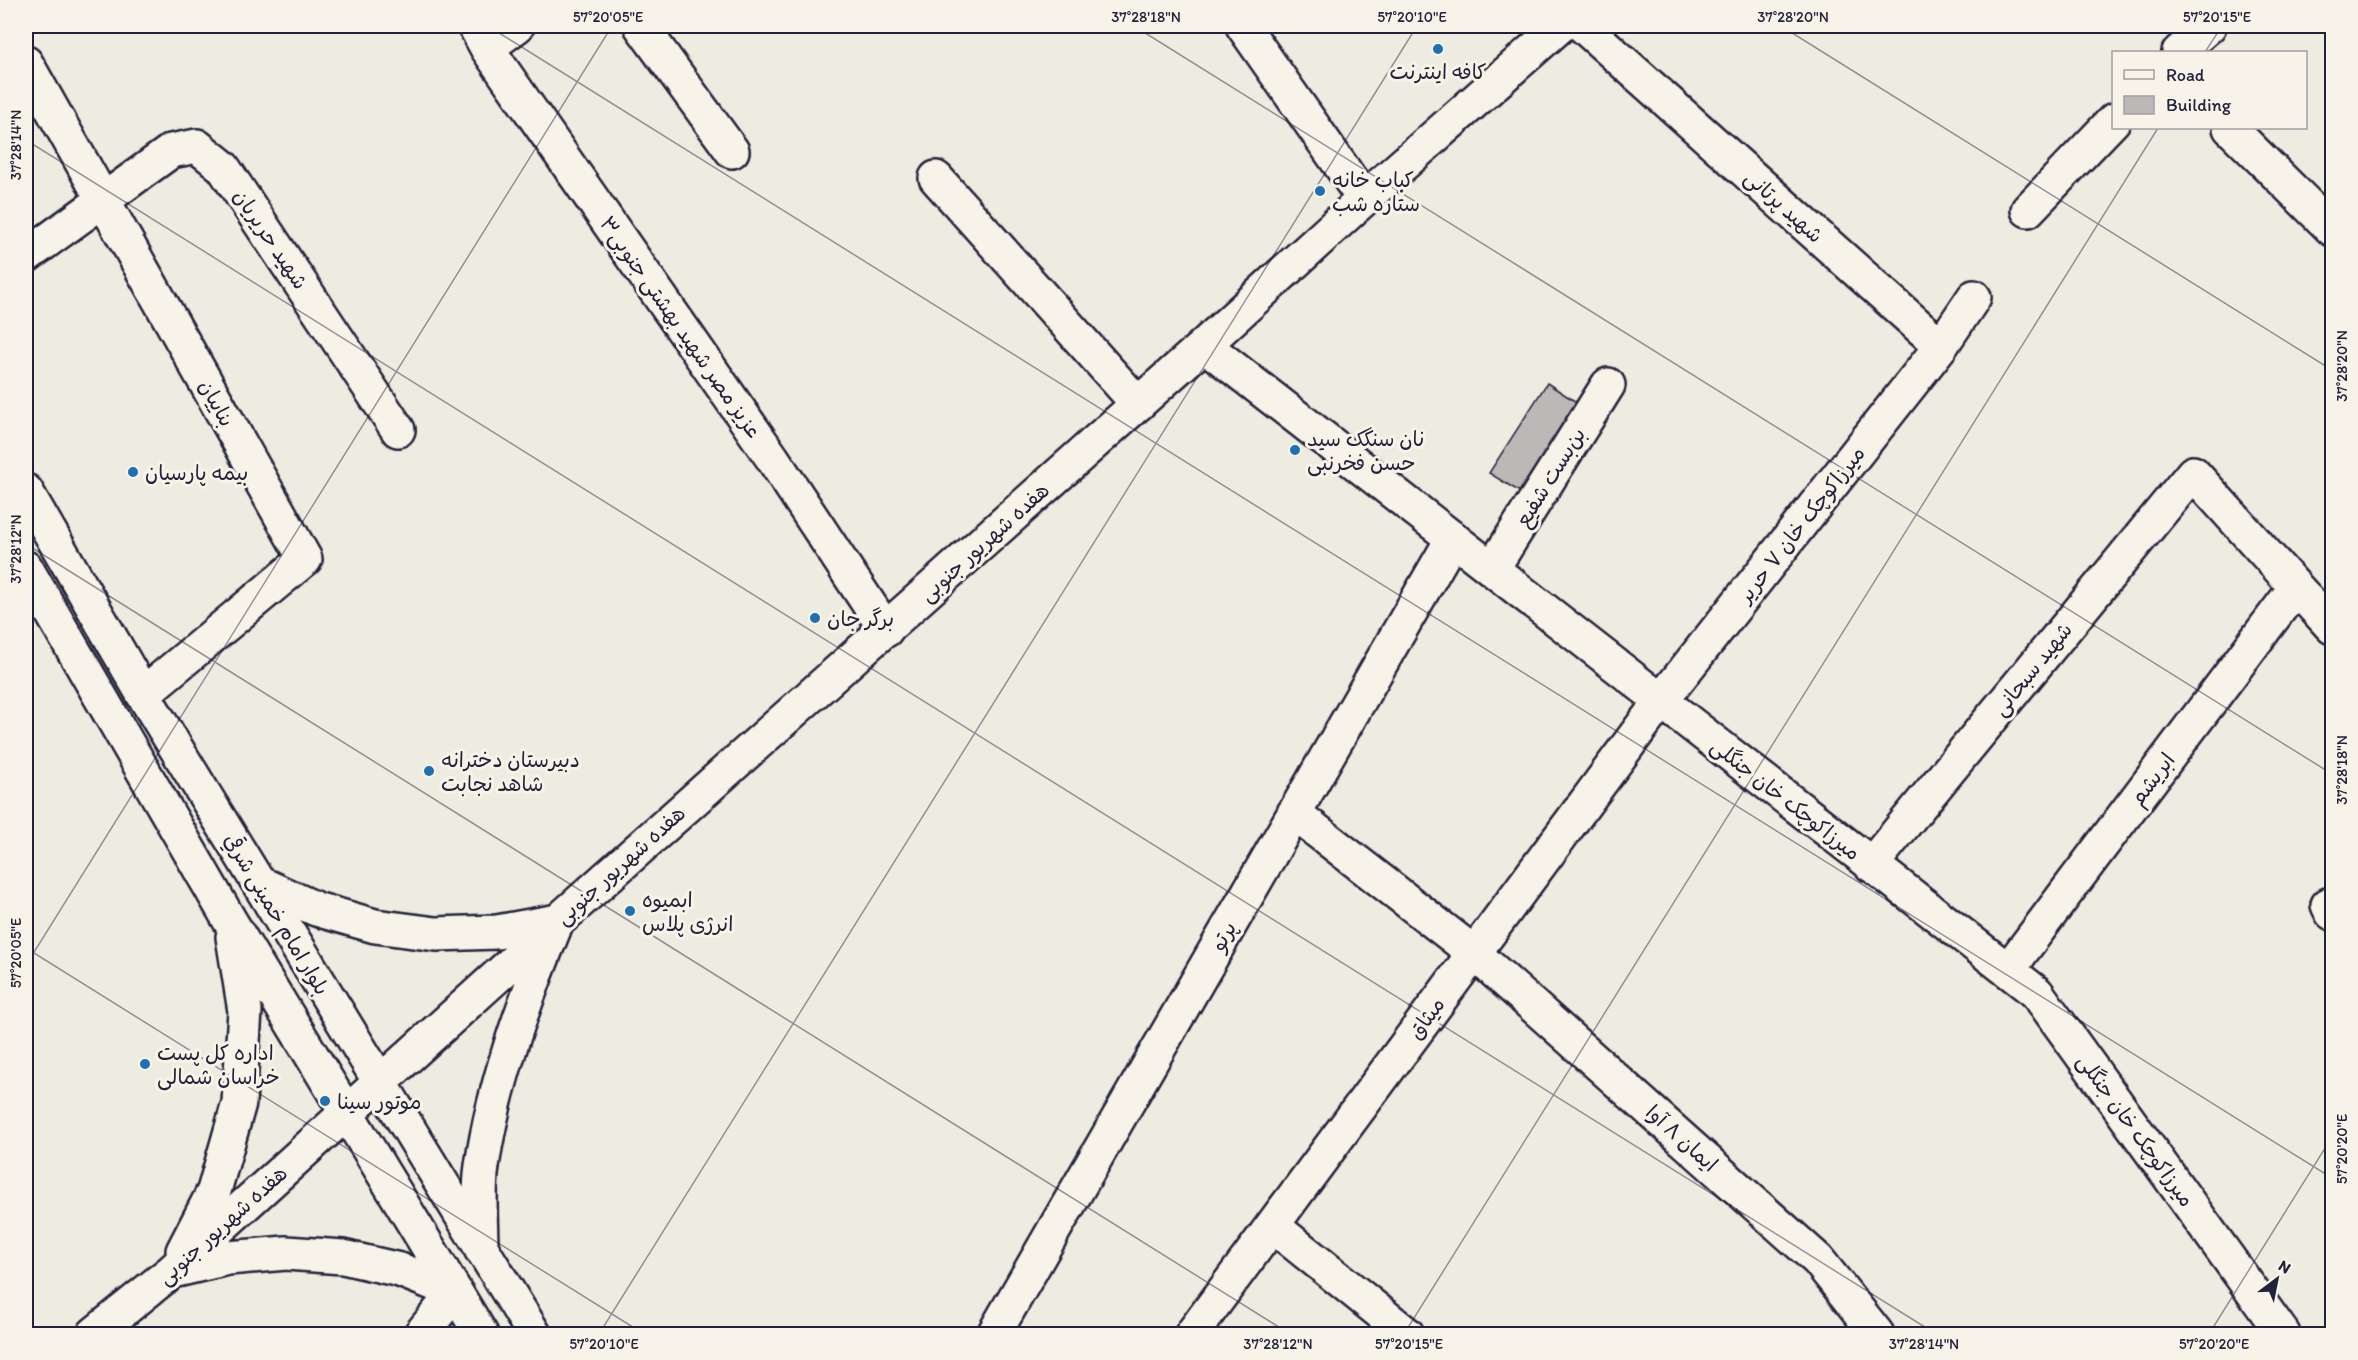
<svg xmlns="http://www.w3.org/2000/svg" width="2358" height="1360" font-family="Itim,'Playpen Sans Arabic',sans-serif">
  <rect width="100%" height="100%" fill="#eeebe1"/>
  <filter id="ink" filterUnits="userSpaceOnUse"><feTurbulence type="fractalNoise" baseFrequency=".0167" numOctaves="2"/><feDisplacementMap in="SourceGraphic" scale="12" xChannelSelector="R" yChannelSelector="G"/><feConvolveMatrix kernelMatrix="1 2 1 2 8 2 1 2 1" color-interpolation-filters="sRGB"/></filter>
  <g filter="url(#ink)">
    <!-- building -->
    <path fill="#bbb8b7" stroke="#22223b" stroke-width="1.5" d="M1547 383 1584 407 1528 497 1489 473Z"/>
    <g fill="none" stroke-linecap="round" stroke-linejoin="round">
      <!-- minor casing -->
      <g stroke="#22223b" stroke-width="38">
        <path id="minor" d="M475 26 487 48 773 459 886 630
          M641 26 732 151
          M1243 26 1364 199
          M1583 26 1941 346 1974 297
          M487 48 517 26
          M2179 52 2209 26
          M26 63 305 559 143 694
          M2230 128 2332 229
          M936 178 1138 404
          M2028 210 2114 120
          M26 256 171 151 197 146 223 167 398 430
          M1492 569 1608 385
          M1294 813 1474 953 1818 1260 1877 1334
          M1871 865 2193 473 2332 627
          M2328 905 2332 913
          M2008 970 2296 587
          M1273 1226 1407 1334
          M421 1334 455 1292
          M994 1334 1453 538
          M1192 1334 1660 702 1941 346"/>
      </g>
      <!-- major casing -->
      <g stroke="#22223b" stroke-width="38">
        <path id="major" d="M1204 345 2037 993 2283 1334
          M26 491 143 694 534 1334
          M26 568 230 921 481 1334
          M259 883 316 909 375 926 436 934 497 932 558 921
          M481 1249C481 1222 478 1192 482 1166 494 1084 523 1005 554 929
          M183 1251 214 1191 239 1103 245 1011 233 937
          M177 1270 228 1258 286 1253 343 1257 400 1270 455 1292
          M94 1334 172 1271 558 921 1204 345 1364 199 1560 26"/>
      </g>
      <!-- minor -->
      <use href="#minor" stroke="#f7f3e8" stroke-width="33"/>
      <!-- major -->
      <use href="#major" stroke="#f7f3e8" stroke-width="33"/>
    </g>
  </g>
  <!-- ticks -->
  <path fill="none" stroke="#22223b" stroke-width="1.5" stroke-opacity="0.45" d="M488 26 2332 1178M1134 26 2332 774M1781 26 2332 370M2205 52 2222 26M26 140 1936 1334M26 544 1290 1334M26 948 644 1334M26 965 612 26M599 1334 1417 26M1404 1334 2158 128M2209 1334 2332 1137"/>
  <!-- markers -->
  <g fill="#1f6fb2" stroke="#f7f3e8" stroke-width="2">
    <circle cx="1438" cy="49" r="6"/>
    <circle cx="1320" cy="191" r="6"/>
    <circle cx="1295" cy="450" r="6"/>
    <circle cx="133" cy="472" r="6"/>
    <circle cx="815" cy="618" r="6"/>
    <circle cx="429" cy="771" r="6"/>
    <circle cx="630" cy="911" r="6"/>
    <circle cx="145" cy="1064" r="6"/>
    <circle cx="325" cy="1101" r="6"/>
  </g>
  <g text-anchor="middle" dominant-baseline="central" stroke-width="6" stroke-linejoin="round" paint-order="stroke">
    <!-- poi labels -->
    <g font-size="21" fill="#22223b" stroke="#f7f3e8" text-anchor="start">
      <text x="1438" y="71" text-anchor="middle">کافه اینترنت</text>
      <text x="1332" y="179">کباب خانه<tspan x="1332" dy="24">ستاره شب</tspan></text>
      <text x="1307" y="438">نان سنگک سید<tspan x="1307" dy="24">حسن فخرنبی</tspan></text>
      <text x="145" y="472">بیمه پارسیان</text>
      <text x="827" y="618">برگر جان</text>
      <text x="441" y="759">دبیرستان دخترانه<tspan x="441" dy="24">شاهد نجابت</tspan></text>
      <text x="642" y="899">ابمیوه<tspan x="642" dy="24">انرژی پلاس</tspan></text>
      <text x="157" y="1052">اداره کل پست<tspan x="157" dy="24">خراسان شمالی</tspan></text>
      <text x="337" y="1101">موتور سینا</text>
    </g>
    <!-- street labels -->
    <g font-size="21" fill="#22223b" stroke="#f7f3e8">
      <text transform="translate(1784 206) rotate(42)">شهید پرتانی</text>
      <text transform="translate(271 239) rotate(56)">شهید حریریان</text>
      <text transform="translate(681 327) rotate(55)">عزیز مصر شهید بهشتی جنوبی۳</text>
      <text transform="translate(217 403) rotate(61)">بناییان</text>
      <text transform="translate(1550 477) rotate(-58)">بن‌بست شفیع</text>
      <text transform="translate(1801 524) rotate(-52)">میرزاکوچک خان ۷ حریر</text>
      <text transform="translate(984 542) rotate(-42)">هفده شهریور جنوبی</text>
      <text transform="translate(2032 669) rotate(-51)">شهید سبحانی</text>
      <text transform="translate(2152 779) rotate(-53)">ابریشم</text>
      <text transform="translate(1786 799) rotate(38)">میرزاکوچک خان جنگلی</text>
      <text transform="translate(620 865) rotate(-42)">هفده شهریور جنوبی</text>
      <text transform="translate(277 914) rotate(59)">بلوار امام خمینی شرقي</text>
      <text transform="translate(1223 936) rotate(-60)">پرتو</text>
      <text transform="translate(1426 1018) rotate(-54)">میثاق</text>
      <text transform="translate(2136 1130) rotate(54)">میرزاکوچک خان جنگلی</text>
      <text transform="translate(1682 1138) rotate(42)">ایمان ۸ آوا</text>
      <text transform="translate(222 1225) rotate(-42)">هفده شهریور جنوبی</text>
    </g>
  </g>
  <!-- margin -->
  <rect width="2358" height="1360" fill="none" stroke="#f7f3e8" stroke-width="66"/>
  <!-- legend -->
  <rect x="2112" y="51" width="195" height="78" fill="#f7f3e8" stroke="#a29fa3" stroke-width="1.5"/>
  <rect x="2124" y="70" width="30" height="9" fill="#f7f3e8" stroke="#a29fa3" stroke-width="1.5"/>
  <text x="2166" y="81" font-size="18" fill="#22223b">Road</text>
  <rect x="2124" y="96" width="30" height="18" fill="#bbb8b7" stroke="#a29fa3" stroke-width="1.5"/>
  <text x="2166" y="111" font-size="18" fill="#22223b">Building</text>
  <!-- north arrow -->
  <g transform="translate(2277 1279) rotate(32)" stroke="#f7f3e8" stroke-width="4.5" paint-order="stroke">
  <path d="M0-4.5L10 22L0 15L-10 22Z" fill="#22223b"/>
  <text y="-9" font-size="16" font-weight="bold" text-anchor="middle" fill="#22223b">N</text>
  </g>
  <rect x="33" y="33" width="2292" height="1294" fill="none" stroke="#22223b" stroke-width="2"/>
  <g font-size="15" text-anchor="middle" fill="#22223b">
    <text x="608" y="22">57°20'05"E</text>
    <text x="1146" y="22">37°28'18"N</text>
    <text x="1412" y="22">57°20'10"E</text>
    <text x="1793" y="22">37°28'20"N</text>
    <text x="2217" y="22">57°20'15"E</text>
    <text transform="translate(16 145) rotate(-90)" y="5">37°28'14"N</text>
    <text transform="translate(2342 366) rotate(-90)" y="5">37°28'20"N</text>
    <text transform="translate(16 549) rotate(-90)" y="5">37°28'12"N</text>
    <text transform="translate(2342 770) rotate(-90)" y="5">37°28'18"N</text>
    <text transform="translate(16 953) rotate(-90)" y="5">57°20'05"E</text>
    <text transform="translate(2342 1149) rotate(-90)" y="5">57°20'20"E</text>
    <text x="604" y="1349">57°20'10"E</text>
    <text x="1278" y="1349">37°28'12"N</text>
    <text x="1409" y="1349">57°20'15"E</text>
    <text x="1924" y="1349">37°28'14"N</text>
    <text x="2214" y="1349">57°20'20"E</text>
  </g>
</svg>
